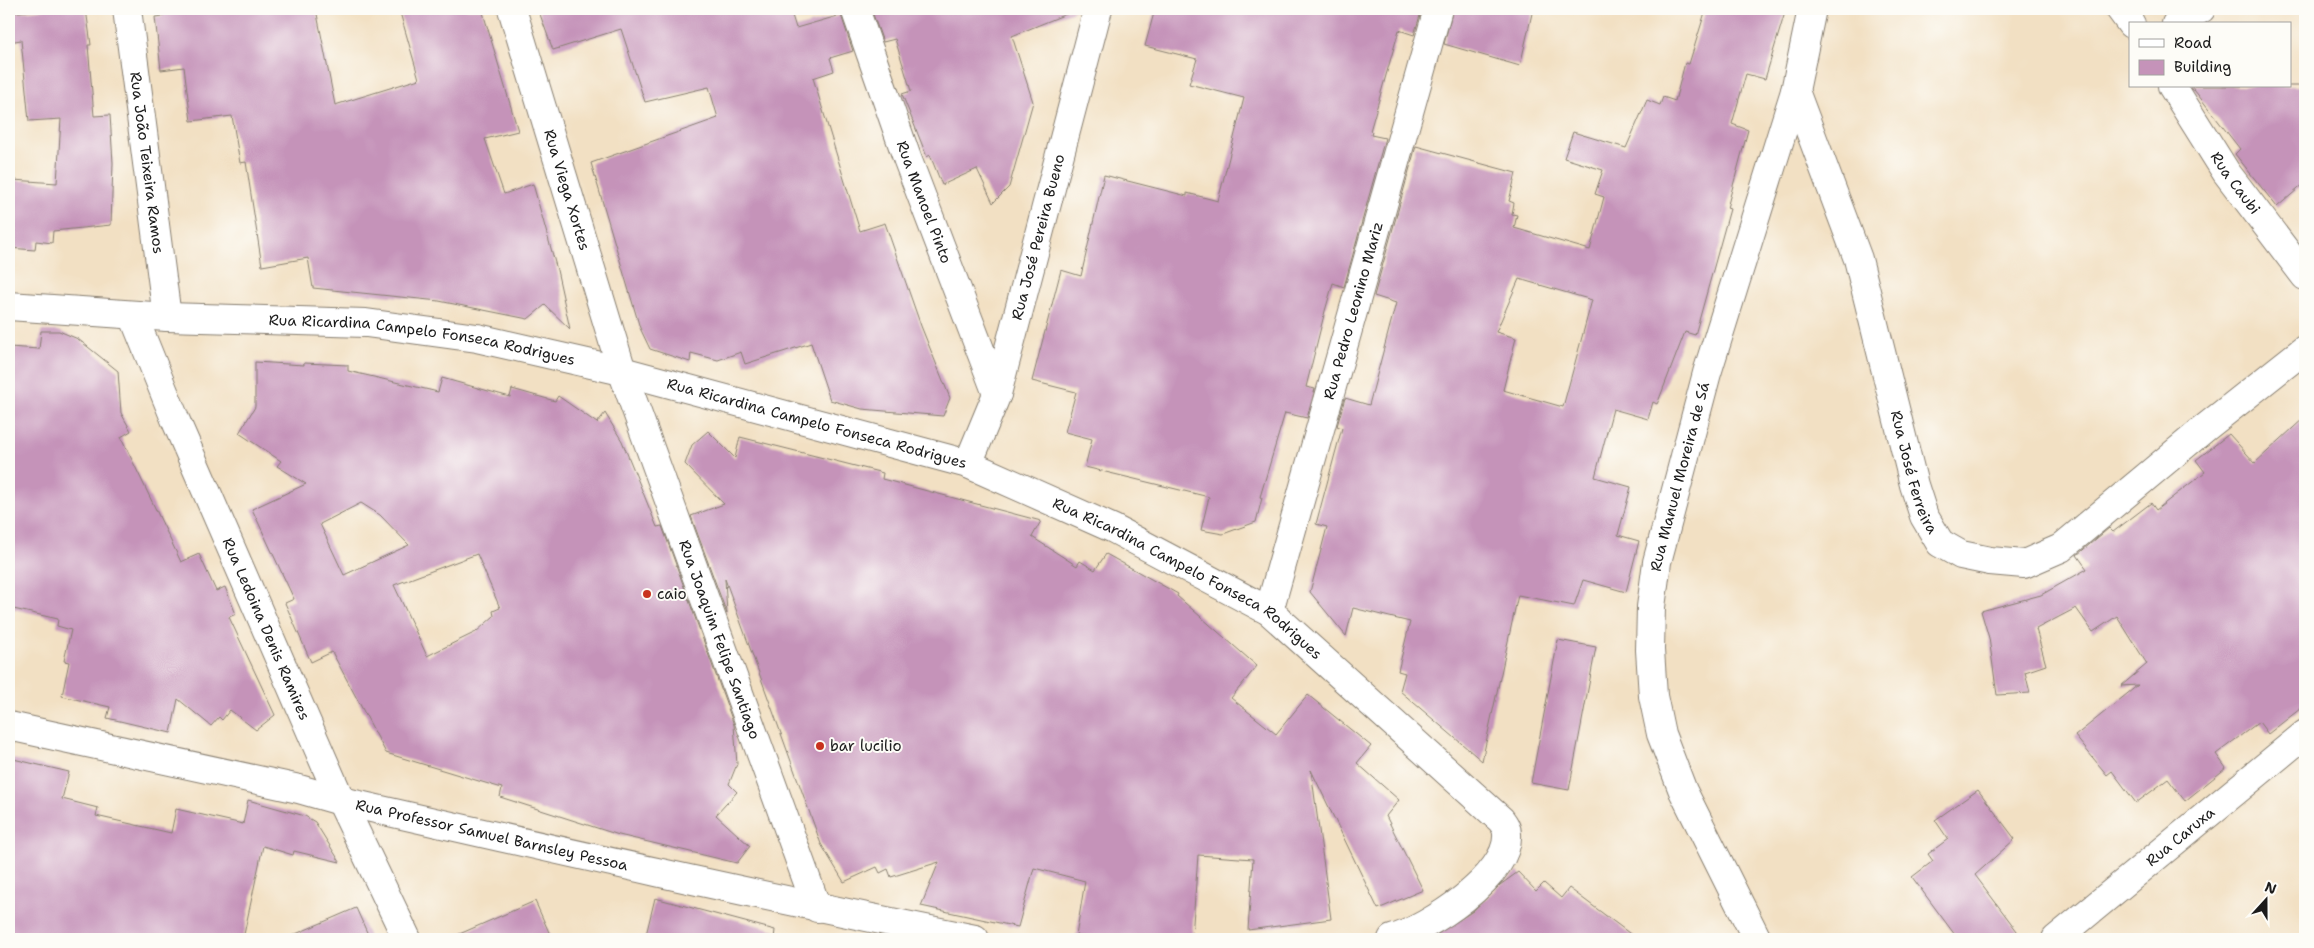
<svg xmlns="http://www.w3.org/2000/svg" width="2314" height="948" font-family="'Shantell Sans',sans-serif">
  <rect width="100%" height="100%" fill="#fdfcf7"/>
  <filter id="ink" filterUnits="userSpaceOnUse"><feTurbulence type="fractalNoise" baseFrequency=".02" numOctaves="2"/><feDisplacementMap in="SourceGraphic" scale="10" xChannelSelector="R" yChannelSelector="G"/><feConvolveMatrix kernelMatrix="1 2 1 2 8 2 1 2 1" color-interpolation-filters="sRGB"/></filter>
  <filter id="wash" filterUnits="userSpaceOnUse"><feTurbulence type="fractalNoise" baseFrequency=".0096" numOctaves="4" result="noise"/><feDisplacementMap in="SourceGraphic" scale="20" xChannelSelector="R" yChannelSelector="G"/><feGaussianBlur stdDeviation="1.12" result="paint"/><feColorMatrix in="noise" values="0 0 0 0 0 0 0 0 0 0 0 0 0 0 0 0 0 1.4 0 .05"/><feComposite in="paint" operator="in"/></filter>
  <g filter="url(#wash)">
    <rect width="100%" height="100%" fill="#f2e0c3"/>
    <g id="blocks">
      <!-- building -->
      <path fill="#c593b9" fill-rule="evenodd" d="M47 9H86L91 45H88L94 116 110 115 113 163 111 225 53 231 52 243 36 241 35 250 9 248V217H11L13 180 57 183 61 119 29 121 21 40 9 42V13Z
        M162 9H316L335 105 419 79 399 9H482L518 131 485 139 504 194 533 184 557 270 570 329 545 305 528 319 439 301 313 288 308 258 262 266 246 162 240 163 232 116 191 121 184 67 161 70 155 17 163 16Z
        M538 9H790L796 28 841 15 853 51 830 58 834 71 813 78 860 231 885 223 921 326 950 398 943 416 862 409 830 400 811 343 745 364 741 352 718 360 691 353 690 362 650 349 640 328 591 163 718 118 709 87 645 102 621 29 553 50Z
        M871 9H1076V10L1012 36 1033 102 1009 187 993 203 977 169 942 185 930 155 927 157 902 94 911 91 895 39 883 42Z
        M1155 9H1422L1414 35 1399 30 1370 131 1372 132 1371 135 1385 138 1344 287 1333 283 1325 311 1306 387 1315 389 1307 418 1285 413 1260 497 1262 498 1256 522 1223 534 1201 530 1209 497 1085 467 1092 439 1065 432 1076 392 1032 381 1061 270 1081 276 1104 175 1187 196V193L1218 201 1244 98 1189 84 1197 59 1145 46Z
        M1453 9H1533L1520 66 1444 44Z
        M1706 9H1786L1765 79 1746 74 1732 124 1748 130 1727 208 1730 209 1695 335 1685 332 1658 402 1657 404 1653 402 1648 419 1613 409 1595 477 1631 487 1618 535 1639 541 1626 592 1583 580 1574 606 1518 595 1482 761 1400 691 1405 673 1398 671 1410 622 1353 608 1346 636 1310 592 1327 527 1316 524 1342 428 1337 426 1345 398 1369 405 1396 303 1374 296 1416 146 1516 173 1509 201 1514 203 1512 214 1517 215 1514 228 1590 250 1604 197 1595 194 1603 170 1564 158 1573 132 1626 148 1647 100 1660 105 1663 97 1675 101 1685 63 1689 64ZM1519 279 1592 300 1563 407 1503 390 1516 338 1496 332Z
        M2191 86H2305V183L2277 207 2235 154 2240 149Z
        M41 331H59L78 339 118 371 121 413 131 431 121 437 181 562 199 554 216 591 225 587 236 614 229 617 275 715 256 730 230 710 222 720 219 717 211 726 178 699 171 733 107 718 110 707 62 696 69 662 64 661 71 630 57 626 58 619 9 608V347L39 349Z
        M255 362 304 365V363L348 365V371L438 392 442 378 510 397 512 389 555 401 558 396 597 423 605 413 622 441 657 527 662 526 734 725 737 764 729 784 737 792 716 815 750 846 737 863 619 835 500 797 502 788 386 753 332 652 311 662 285 603 294 599 252 509 306 484 277 466 281 461 239 433 255 407ZM361 503 380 515 409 545 344 575 320 524ZM477 554 500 608 493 611 494 616 476 632 427 656 394 585Z
        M2305 417V705L2268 734 2259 722 2216 754 2226 768 2185 801 2168 779 2136 803 2112 771 2107 775 2075 736 2138 685 2121 686 2147 664 2117 616 2093 632 2076 608 2036 629 2046 665 2025 672 2030 693 1997 695 1989 638 1981 611 2041 595 2087 569 2077 555 2109 528 2113 532 2151 503 2156 510 2205 472 2196 460 2229 434 2255 463Z
        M708 431 735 458 740 437 883 473 882 479 1041 521 1032 537 1077 566 1080 561 1095 570 1106 554 1178 594 1177 596 1257 666 1231 698 1276 734 1308 695 1371 746 1357 763 1399 800 1386 816 1423 890 1378 909 1311 770 1331 919 1248 930 1253 859 1198 855 1192 937 1129 939 1076 936 1085 881 1034 868 1018 927 921 906 939 862 891 877 888 869 880 873 877 867 844 882 821 844 725 579 727 614 691 516 724 504 685 464 692 445Z
        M1558 640 1596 647 1569 790 1531 783Z
        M9 758 69 772 62 799 98 808 96 816 171 833 176 809 243 824 248 800 305 816 315 822 340 862 294 851 293 855 263 846 243 939H9Z
        M1978 790 2015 839 1975 875 2023 939H1958L1912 877 1933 861 1928 854 1948 839 1935 820Z
        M1518 872 1536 891 1544 883 1561 898 1569 888 1637 939H1430L1473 911 1500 885Z
        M655 898 775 930 774 939H645Z
        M535 901 552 939H448Z
        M356 908 370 939H284Z"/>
    </g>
  </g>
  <g filter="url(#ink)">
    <use href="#blocks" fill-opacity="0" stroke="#877e70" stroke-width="1"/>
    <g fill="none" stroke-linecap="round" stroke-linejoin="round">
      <!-- minor casing -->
      <g stroke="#877e70" stroke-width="30">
        <g id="minor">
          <path id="s1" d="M127 9 167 317"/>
          <path id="s2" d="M512 9 622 371 817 908"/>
          <path id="s3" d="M855 9 907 158 997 394"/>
          <path d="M2120 9 2131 24"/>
          <path d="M2176 24 2201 9"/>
          <path id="s4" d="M2172 86 2226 172 2305 276"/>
          <path id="s5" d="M1795 91 1858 259 1914 485 1924 516 1940 543 1961 555 1990 561 2024 564 2061 548 2205 428 2305 349"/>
          <path id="s6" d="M9 306 167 317 366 323 477 338 622 371 968 464 1114 529 1269 611 1501 820C1504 824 1507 828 1507 834 1510 876 1427 929 1392 939"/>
          <path id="s7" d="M133 315 175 419 341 801 407 939"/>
          <path id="s8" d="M968 464 997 394 1098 9"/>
          <path id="s9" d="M1269 611 1438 9"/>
          <path id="s10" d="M9 726 299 789 341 801C552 849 763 897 975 939"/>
          <path id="s11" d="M1757 939 1683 791 1661 734 1653 696 1650 650 1651 607 1657 562 1707 373 1795 91 1812 9"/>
          <path id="s12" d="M2056 939 2305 734"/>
        </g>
      </g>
      <!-- minor -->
      <use href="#minor" stroke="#fff" stroke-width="28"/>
    </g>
  </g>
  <!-- markers -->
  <g fill="#c8321e" stroke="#fdfcf7" stroke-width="2">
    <circle cx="647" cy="594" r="5"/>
    <circle cx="820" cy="746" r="5"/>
  </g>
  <g text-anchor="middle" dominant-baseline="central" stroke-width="4" stroke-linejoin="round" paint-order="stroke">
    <!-- street labels -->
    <g font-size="15" fill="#1c1c1c" stroke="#fdfcf7">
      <text stroke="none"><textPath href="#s1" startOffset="155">Rua João Teixeira Ramos</textPath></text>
      <text stroke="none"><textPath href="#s4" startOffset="116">Rua Caubi</textPath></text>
      <text stroke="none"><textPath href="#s2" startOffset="189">Rua Viega Xortes</textPath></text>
      <text stroke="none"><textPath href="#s3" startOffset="205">Rua Manoel Pinto</textPath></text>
      <text stroke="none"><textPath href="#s8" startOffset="238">Rua José Pereira Bueno</textPath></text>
      <text stroke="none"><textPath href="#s9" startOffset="312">Rua Pedro Leonino Mariz</textPath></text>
      <text stroke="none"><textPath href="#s6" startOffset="415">Rua Ricardina Campelo Fonseca Rodrigues</textPath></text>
      <text stroke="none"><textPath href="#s6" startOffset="820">Rua Ricardina Campelo Fonseca Rodrigues</textPath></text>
      <text stroke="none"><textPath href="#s5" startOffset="400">Rua José Ferreira</textPath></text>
      <text stroke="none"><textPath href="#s11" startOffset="488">Rua Manuel Moreira de Sá</textPath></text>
      <text stroke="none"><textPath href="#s6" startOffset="1225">Rua Ricardina Campelo Fonseca Rodrigues</textPath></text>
      <text stroke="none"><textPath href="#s7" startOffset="341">Rua Ledoina Denis Ramires</textPath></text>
      <text stroke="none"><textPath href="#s2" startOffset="664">Rua Joaquim Felipe Santiago</textPath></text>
      <text stroke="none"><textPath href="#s10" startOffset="495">Rua Professor Samuel Barnsley Pessoa</textPath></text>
      <text stroke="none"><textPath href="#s12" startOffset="161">Rua Caruxa</textPath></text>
    </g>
    <!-- poi labels -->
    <g font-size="15" fill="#1c1c1c" stroke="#fdfcf7" text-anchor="start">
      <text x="657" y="594">caio</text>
      <text x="830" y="746">bar lucilio</text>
    </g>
  </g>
  <!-- margin -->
  <rect width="2314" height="948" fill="none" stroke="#fdfcf7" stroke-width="30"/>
  <!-- legend -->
  <rect x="2129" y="22" width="162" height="65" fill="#fdfcf7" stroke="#a3a29f"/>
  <rect x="2139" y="39" width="25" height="8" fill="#ffffff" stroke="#a3a29f"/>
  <text x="2174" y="48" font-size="15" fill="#1c1c1c">Road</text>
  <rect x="2139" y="60" width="25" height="15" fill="#c593b9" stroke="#a3a29f"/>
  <text x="2174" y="72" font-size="15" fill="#1c1c1c">Building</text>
  <!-- north arrow -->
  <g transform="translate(2266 900) rotate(21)" stroke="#fdfcf7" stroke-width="4" paint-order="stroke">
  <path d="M0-4L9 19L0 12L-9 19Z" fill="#1c1c1c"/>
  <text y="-8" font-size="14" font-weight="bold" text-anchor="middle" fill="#1c1c1c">N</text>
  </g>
</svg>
